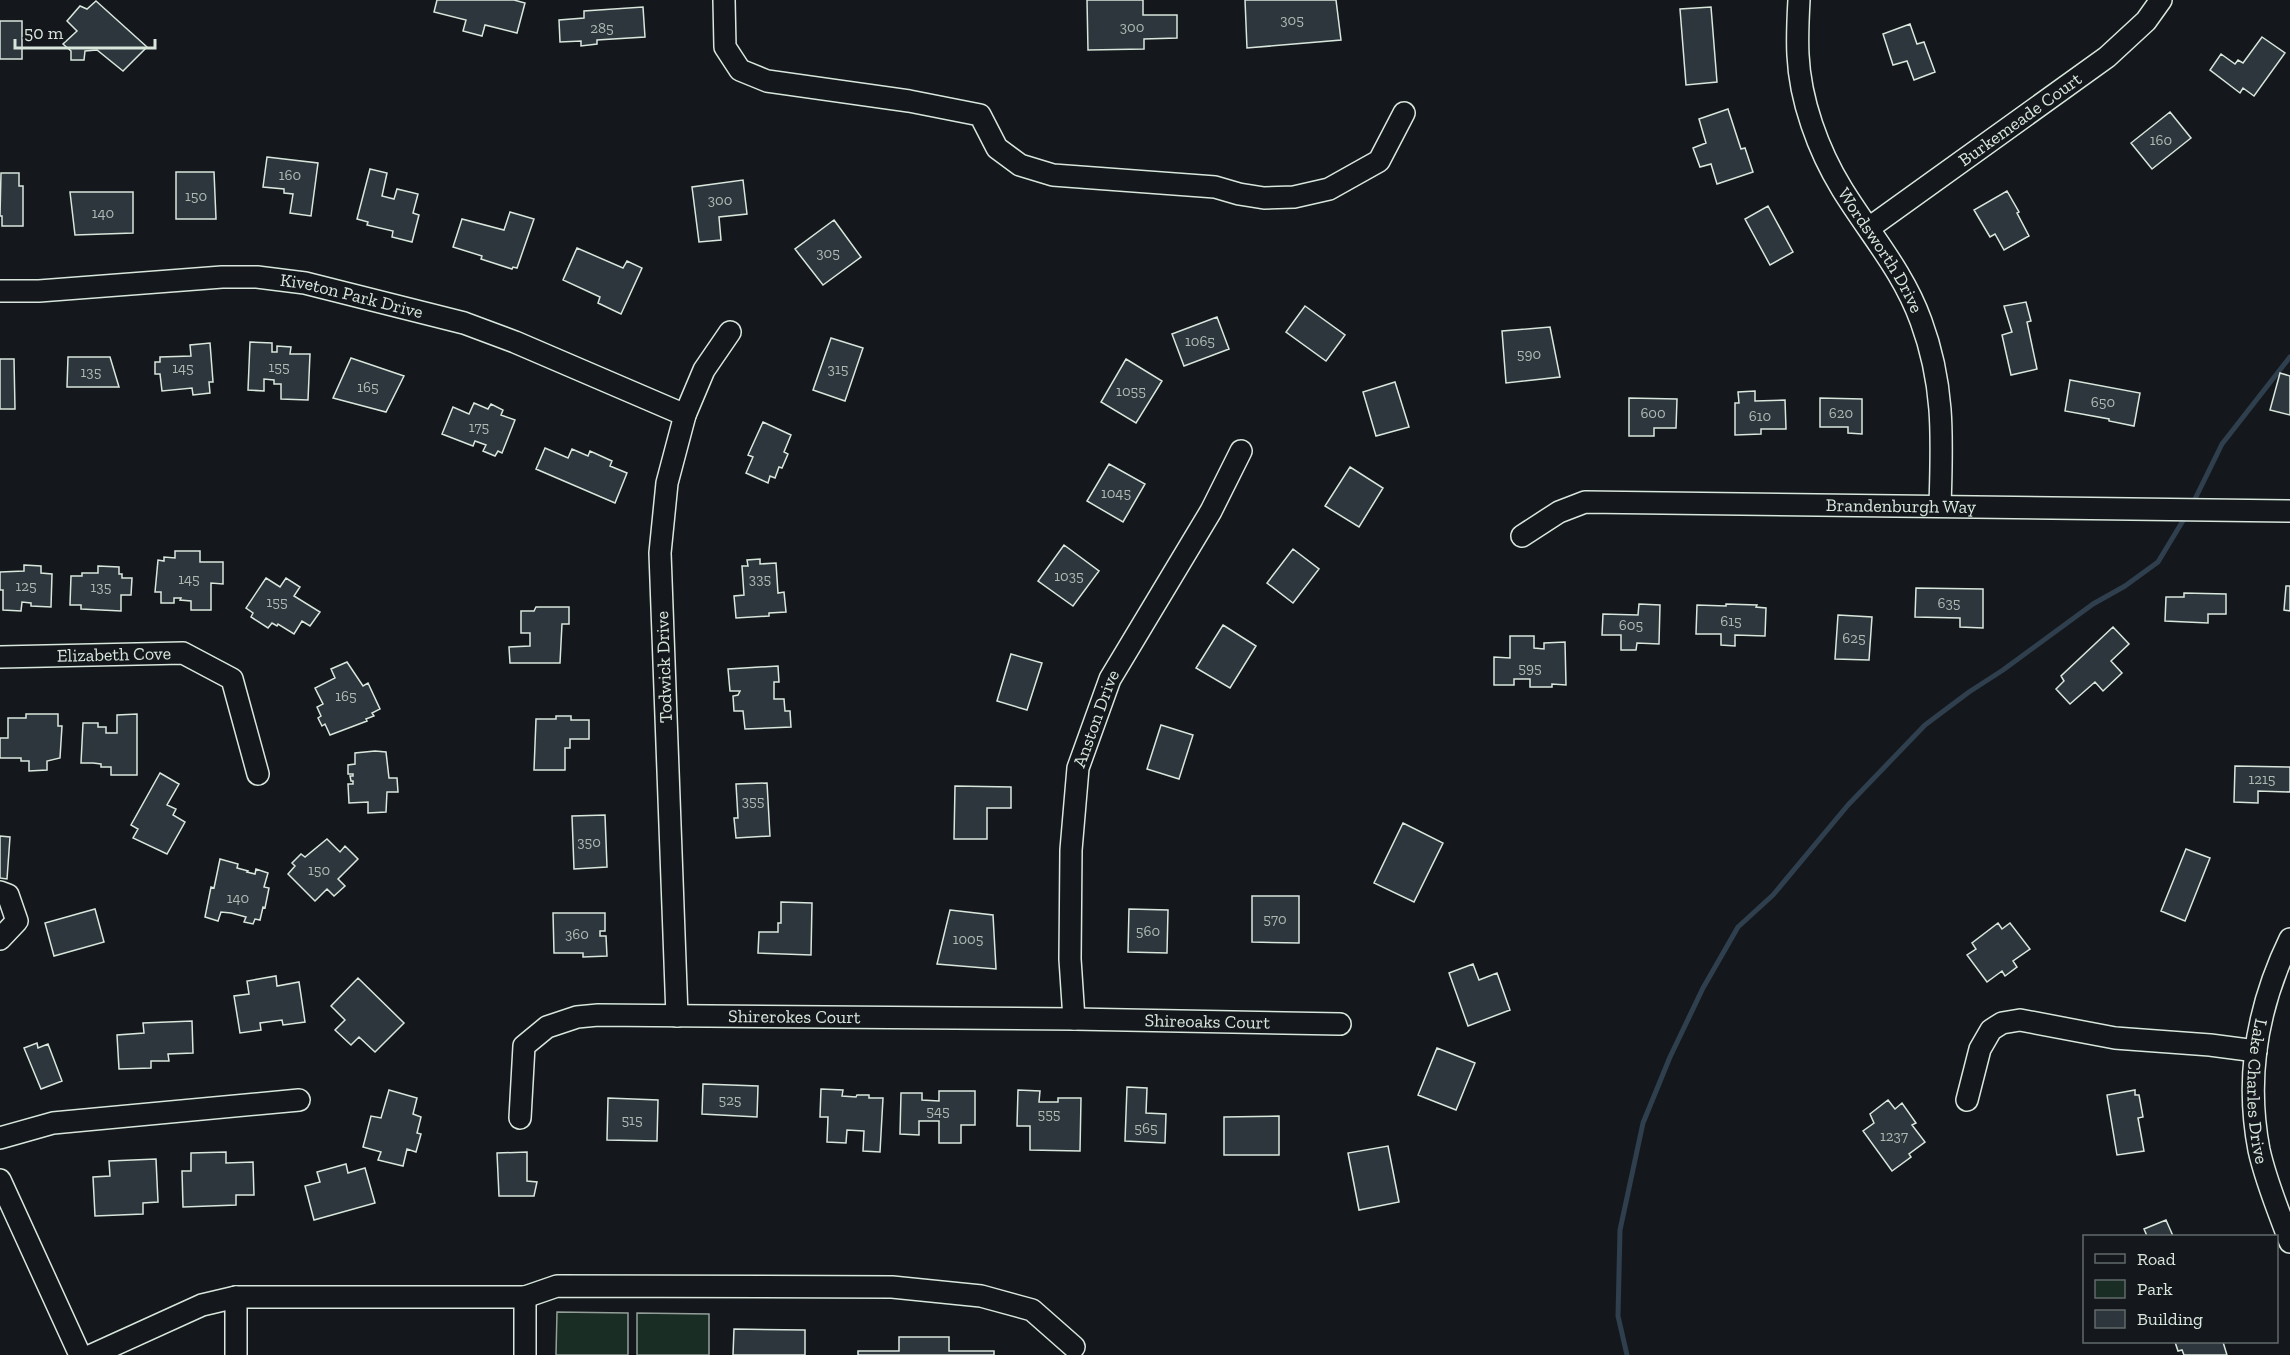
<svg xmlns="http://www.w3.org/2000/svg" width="2290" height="1355" font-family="'Zilla Slab',serif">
  <rect width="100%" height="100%" fill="#14181c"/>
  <!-- green -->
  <path fill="#1a2d24" stroke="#939e99" stroke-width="1.5" d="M557 1312 628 1313V1355H556Z
    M637 1313 709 1314V1355H637Z"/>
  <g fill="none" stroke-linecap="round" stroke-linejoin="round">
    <!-- stream -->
    <path stroke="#2f3f4d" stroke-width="5" d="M2193 503 2222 444 2290 357
      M1627 1355 1618 1316 1620 1230 1643 1123 1670 1057 1703 988 1738 927 1773 895 1848 805 1925 725 1969 692 2003 670 2093 604 2125 586 2158 562 2187 514"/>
  </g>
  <!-- building -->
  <path fill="#2c363c" stroke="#d8e6dc" stroke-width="1.5" d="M437 0H514L525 3 517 33 485 25 482 36 463 31 466 20 434 12Z
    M1087 0H1143V15H1177V38L1144 39V49L1088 50Z
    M1245 0H1336L1341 40 1247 48Z
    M96 1 147 47 123 71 97 50 85 51 84 60H71V51L63 44 77 31 67 21 80 6 87 9Z
    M643 7 645 37 597 40V44L581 46V41L560 42 559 20 584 18V11Z
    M1711 7 1717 82 1686 85 1680 9Z
    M0 21H22V59H0Z
    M1910 24 1917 44 1924 42 1935 72 1914 80 1907 61 1893 65 1883 34Z
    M2262 37 2285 53 2254 96 2243 88 2240 93 2210 70 2221 54 2235 64 2238 60 2243 63Z
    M1728 109 1741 149 1745 148 1753 172 1717 184 1711 164 1700 167 1693 148 1706 143 1699 119Z
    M2170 112 2191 138 2152 169 2131 143Z
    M267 157 318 163 311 216 290 213 293 194 284 193V189L263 187Z
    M370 169 387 173 382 196 394 199 397 189 418 194 413 213 419 215 412 242 392 237 393 231 367 225 368 222 357 219Z
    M176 172H214L216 219H176Z
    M1 173H19V186H23V226H2V216H0Z
    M743 180 747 214 719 217 721 240 699 242 692 187Z
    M2007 191 2019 212 2017 213 2029 236 2004 250 1995 234 1990 237 1974 210Z
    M70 192H133V233L75 235Z
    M1768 206 1793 252 1770 265 1745 219Z
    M510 212 534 219 517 268 513 267 512 269 481 259 482 256 453 247 462 219 504 230Z
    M834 220 861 257 823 285 795 249Z
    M577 248 623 268 627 261 642 268 621 314 598 303 600 297 563 280Z
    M2026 302 2031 321 2027 322 2037 369 2011 375 2002 335 2012 332 2004 306Z
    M1305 306 1345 335 1326 361 1286 332Z
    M1217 317 1229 349 1184 366 1172 334Z
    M1550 327 1560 377 1506 383 1502 331Z
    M831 338 863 348 845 401 813 390Z
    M250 342 272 343V352H277V346L291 347 290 354H310L308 400 281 399V384H274V380L264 379V391L248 390Z
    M210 343 213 382H209L210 393 193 395 192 388 162 391 160 374H155V362H160V357L191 356 190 345Z
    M68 357H110L119 387H67Z
    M351 358 404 376 386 412 333 398Z
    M0 359H14L15 409H0Z
    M1126 359 1162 381 1136 423 1101 402Z
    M2280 373 2290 376V415L2270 410Z
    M2070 380 2140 393 2134 426 2109 421V419L2065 411Z
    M1395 382 1409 427 1376 436 1363 392Z
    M1755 391V401L1785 400 1786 429H1761V434L1735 435V403H1739L1738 392Z
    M1629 398 1677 399 1676 428H1654V436H1629Z
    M1820 398 1862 399V434L1848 433V427H1820Z
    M474 403 488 409 491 404 503 410 501 415 515 420 502 453 498 451 495 456 483 451 486 445 475 441 473 446 442 434 453 407 469 414Z
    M763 422 791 435 784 452 788 454 782 468 779 467 775 478 770 476 768 483 746 473 753 457 748 455Z
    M545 448 568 458 572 449 588 456 590 451 612 461 610 466 627 473 615 503 536 469Z
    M1109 464 1145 484 1123 522 1087 501Z
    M1350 467 1383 488 1359 527 1325 506Z
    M1064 545 1099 571 1073 606 1038 581Z
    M1293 549 1319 569 1293 603 1267 583Z
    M175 551H200V562H223V584L211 583V610H191V601L180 600 181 598H174V603H161V592H155L158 560 164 561V557L175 558Z
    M760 559V564L776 563 778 593 784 592 786 612 769 613V616L736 618 734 596 744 595 742 566H748L747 560Z
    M24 565 41 566V573L52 574 51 607 31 606V603L22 602 21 611 3 610V590H0V572L24 571Z
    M98 566 119 567V574H122V578H132L131 595H121V611L81 609V605H70L71 576H82V573H98Z
    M266 578 280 587 286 578 300 587 294 596 320 612 310 626 302 621 294 634 278 624 277 626 272 623 268 628 251 617 253 613 246 608Z
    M2286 586H2290V611L2284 610Z
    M1916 588 1983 589V628L1960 627V618L1915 617Z
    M2184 593 2226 594V614H2208V623L2165 621 2166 597H2184Z
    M1639 604 1660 605 1659 644 1637 643 1636 650H1621V635H1602L1603 614 1638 615Z
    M1726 604 1757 605 1756 607 1766 608 1765 636 1735 635V646L1721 645V634H1696L1697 605 1726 606Z
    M536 607H569V624H562L560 663H510L509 647 530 646V633H521V611H534Z
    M1838 615 1872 617 1869 660 1835 659Z
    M1223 625 1256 646 1230 688 1196 668Z
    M2113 627 2129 644 2111 661 2122 673 2103 691 2095 682 2070 704 2056 689 2064 681 2061 676Z
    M1510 636H1534V648L1544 649V643L1565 642 1566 685 1552 684V687H1530V679H1514V685H1494V657L1510 658Z
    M1011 654 1042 663 1027 710 997 701Z
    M347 662 363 686 368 683 380 709 372 713 374 716 366 719 367 721 330 735 325 724 322 726 318 718 321 716 317 707 323 704 315 688 335 678 331 669Z
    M778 666 779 682H774V699H784L785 711H790L791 727 745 729 743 711H734L733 696 738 695 740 691H730L728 669Z
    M26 714H58V726H62L60 758 47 761V770L29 771V761H21V758H0V738H8V718H26Z
    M137 714V775H111V767H101V764L93 763H81L83 723H98V727H106V733H117V715Z
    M556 716H571V720H589V739H570V748H565V770H534L536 719H556Z
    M1161 725 1193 735 1179 779 1147 769Z
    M375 751 386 752 389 778H397L398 792H387L386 812 368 813V802L349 803 348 784H353V781H351L350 776H353V774H348V765L355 764V753Z
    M2235 766 2290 767V792L2258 791V803L2234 802Z
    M160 773 179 784 167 805 176 809 173 815 185 822 167 854 133 838 138 829 131 825Z
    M767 783 770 836 736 838 734 818H738L736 784Z
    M955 786 1011 787V808H987V839H954Z
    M605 815 607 867 574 869 572 816Z
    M1403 823 1443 843 1414 902 1374 883Z
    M0 836 10 837 7 879 0 878Z
    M327 839 340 852 345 846 358 859 338 879 345 886 334 896 327 889 315 901 288 874 295 866 292 863 301 854 305 857Z
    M2186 849 2210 858 2185 921 2161 911Z
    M220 859 238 864 237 868 248 871 247 872 255 874 256 869 268 873 264 887 269 888 265 908 263 907 260 920 255 919 253 924 244 922 246 917 231 913 221 912 218 921 205 917 211 887 214 888Z
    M1252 896H1299V943L1252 942Z
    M781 902 812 903 811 955 758 953 759 932H778V923H781Z
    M95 909 104 942 54 956 45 923Z
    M1129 909 1168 910 1167 953 1128 952Z
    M950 910 993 915 996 969 937 964Z
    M553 913H605V931H600V936H606L607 956 583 957V953H554Z
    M1998 923 2002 929 2010 923 2030 949 2013 961 2017 967 2005 976 2002 971 1987 982 1967 955 1976 949 1972 943Z
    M1473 964 1479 980 1497 973 1510 1010 1468 1026 1449 973Z
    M276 976 277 986 299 982 305 1022 283 1025 282 1020 260 1023 261 1030 240 1033 234 996 249 994 247 981Z
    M358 978 404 1023 375 1052 359 1037 351 1045 335 1030 345 1020 331 1006Z
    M192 1021 193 1053 168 1054 169 1061H151V1068L119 1069 117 1035 144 1033 143 1023Z
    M37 1043 38 1048 48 1044 62 1081 41 1089 24 1048Z
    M1437 1048 1475 1063 1456 1110 1418 1095Z
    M703 1084 758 1086 757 1117 702 1114Z
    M1127 1087 1147 1088 1146 1113 1166 1114 1165 1143 1125 1141Z
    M821 1089 843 1090 842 1096 856 1097 857 1095H869V1098H883L880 1152 863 1151 864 1131 847 1130 846 1143 827 1142 828 1117H820Z
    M389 1090 417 1098 413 1114 421 1117 417 1133 421 1134 416 1152 407 1149 403 1166 378 1160 381 1152 363 1147 371 1116 381 1118Z
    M1018 1090 1040 1091 1039 1102H1058V1098H1081L1080 1151 1030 1150V1126H1017Z
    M2135 1090V1095H2139L2143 1117 2138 1118 2144 1151 2117 1155 2107 1095Z
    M939 1091H975V1125H961V1143H939V1121H919V1135L900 1134 901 1093H922V1100L939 1101Z
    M608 1098 658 1100 657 1141 607 1140Z
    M1888 1100 1895 1109 1902 1103 1916 1123 1912 1125 1925 1142 1909 1154 1911 1157 1892 1171 1863 1131 1874 1123 1870 1114Z
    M1279 1116V1155H1224V1117Z
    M1388 1146 1399 1202 1359 1210 1348 1153Z
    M226 1152V1163L253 1162 254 1195H236V1205L183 1207 182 1171H191V1153Z
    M527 1152V1181L537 1182 534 1196H499L497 1153Z
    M156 1159 158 1202 143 1203V1214L95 1216 93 1177 110 1176 109 1161Z
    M346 1164 348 1173 365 1168 375 1203 314 1220 305 1186 320 1182 317 1172Z
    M2166 1220 2173 1236H2147L2144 1229Z
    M734 1329 805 1330V1355H733Z
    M899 1337H949V1351H994V1355H858V1351H899Z
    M2175 1342H2223L2227 1355H2184L2182 1350 2178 1351Z"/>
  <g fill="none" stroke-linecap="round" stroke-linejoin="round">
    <!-- minor casing -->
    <g stroke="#d8e6dc" stroke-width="24">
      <g id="minor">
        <path d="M724 0 725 47 740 70 767 81 909 101 980 115 997 148 1020 165 1053 175 1215 187 1239 194 1264 198 1294 197 1329 189 1379 161 1404 113"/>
        <path id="s1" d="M1799 0C1798 18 1797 37 1798 55 1800 100 1818 150 1842 189 1869 233 1903 271 1921 321 1945 386 1942 440 1940 506"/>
        <path id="s2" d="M1869 228 2107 57 2146 21 2161 0"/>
        <path id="s3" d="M0 291H39L222 277H257L305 283 464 323 515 342 685 415"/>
        <path id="s4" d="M1522 536 1559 512 1585 502 2290 511"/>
        <path id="s5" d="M0 657 183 653 232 679 258 774"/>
        <path d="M0 892 8 895 17 921 0 939"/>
        <path id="s6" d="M2290 939C2258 1005 2245 1077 2259 1150 2266 1182 2279 1212 2290 1242"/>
        <path d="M677 1016 660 553 667 483 685 415 704 370 730 332"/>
        <path id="s7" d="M1074 1019 1070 959 1071 850 1078 768 1110 679 1211 511 1241 451"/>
        <path d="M1967 1100 1980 1049 1991 1030 2002 1023 2020 1020 2115 1038 2210 1045 2256 1051"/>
        <path id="s8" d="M520 1118 524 1046 547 1027 577 1017 598 1015 1074 1019 1340 1024"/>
        <path d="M0 1138 53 1123 299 1100"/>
        <path d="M0 1180 80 1355"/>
        <path d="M236 1297V1355"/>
        <path d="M525 1297 557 1286 892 1287 981 1296 1032 1310 1074 1347"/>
        <path d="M92 1355 202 1305 236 1297H525V1355"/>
      </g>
    </g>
    <!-- minor -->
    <use href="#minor" stroke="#14181c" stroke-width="21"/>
  </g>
  <g text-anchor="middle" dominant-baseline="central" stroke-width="4.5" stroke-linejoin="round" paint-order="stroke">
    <!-- number labels -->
    <g font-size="15" fill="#adbab4">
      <text x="1292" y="20">305</text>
      <text x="1132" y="27">300</text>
      <text x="602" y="28">285</text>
      <text x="2161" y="140">160</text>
      <text x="290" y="175">160</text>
      <text x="196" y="196">150</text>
      <text x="720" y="200">300</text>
      <text x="103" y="213">140</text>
      <text x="828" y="253">305</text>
      <text x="1200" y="341">1065</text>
      <text x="1529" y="354">590</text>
      <text x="279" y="367">155</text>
      <text x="183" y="368">145</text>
      <text x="838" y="369">315</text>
      <text x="91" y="372">135</text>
      <text x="368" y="387">165</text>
      <text x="1131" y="391">1055</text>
      <text x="2103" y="402">650</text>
      <text x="1653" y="413">600</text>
      <text x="1841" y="413">620</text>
      <text x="1760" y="416">610</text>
      <text x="479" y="427">175</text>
      <text x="1116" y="493">1045</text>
      <text x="1069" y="576">1035</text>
      <text x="189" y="579">145</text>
      <text x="760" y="579">335</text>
      <text x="26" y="586">125</text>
      <text x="101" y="587">135</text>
      <text x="277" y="602">155</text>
      <text x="1949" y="603">635</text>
      <text x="1731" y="621">615</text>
      <text x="1631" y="625">605</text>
      <text x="1854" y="638">625</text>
      <text x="1530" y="668">595</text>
      <text x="346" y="696">165</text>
      <text x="2262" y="779">1215</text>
      <text x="753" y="801">355</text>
      <text x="589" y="842">350</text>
      <text x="319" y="870">150</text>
      <text x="238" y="898">140</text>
      <text x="1275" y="919">570</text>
      <text x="1148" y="931">560</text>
      <text x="577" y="934">360</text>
      <text x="968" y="939">1005</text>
      <text x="730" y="1100">525</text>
      <text x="938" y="1111">545</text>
      <text x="1049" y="1114">555</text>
      <text x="632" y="1120">515</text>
      <text x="1146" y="1128">565</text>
      <text x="1894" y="1136">1237</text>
    </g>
    <!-- street labels -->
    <g font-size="18" fill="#d8e6dc" stroke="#14181c">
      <text stroke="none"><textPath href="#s2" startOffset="186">Burkemeade Court</textPath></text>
      <text stroke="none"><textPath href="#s1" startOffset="270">Wordsworth Drive</textPath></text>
      <text stroke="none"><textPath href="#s3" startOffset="354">Kiveton Park Drive</textPath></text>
      <text stroke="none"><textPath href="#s4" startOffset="388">Brandenburgh Way</textPath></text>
      <text stroke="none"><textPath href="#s5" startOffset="114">Elizabeth Cove</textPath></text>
      <text transform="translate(664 667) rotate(-92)">Todwick Drive</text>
      <text stroke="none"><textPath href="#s7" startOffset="304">Anston Drive</textPath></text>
      <text stroke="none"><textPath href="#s8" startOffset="351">Shirerokes Court</textPath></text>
      <text stroke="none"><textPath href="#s8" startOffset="764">Shireoaks Court</textPath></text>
      <text stroke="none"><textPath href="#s6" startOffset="158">Lake Charles Drive</textPath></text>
    </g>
  </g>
  <!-- legend -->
  <rect x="2083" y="1235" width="195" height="108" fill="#14181c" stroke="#626a69" stroke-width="1.5"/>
  <rect x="2095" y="1254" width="30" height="9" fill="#14181c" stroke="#626a69" stroke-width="1.5"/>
  <text x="2137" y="1265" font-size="18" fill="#d8e6dc">Road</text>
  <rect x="2095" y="1280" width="30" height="18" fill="#1a2d24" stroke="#626a69" stroke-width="1.5"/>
  <text x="2137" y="1295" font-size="18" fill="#d8e6dc">Park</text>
  <rect x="2095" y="1310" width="30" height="18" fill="#2c363c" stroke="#626a69" stroke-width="1.5"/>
  <text x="2137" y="1325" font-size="18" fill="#d8e6dc">Building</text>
  <!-- scale -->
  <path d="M15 39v9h140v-9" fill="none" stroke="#d8e6dc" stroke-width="3"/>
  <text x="24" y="39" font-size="18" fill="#d8e6dc" stroke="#14181c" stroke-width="4.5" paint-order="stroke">50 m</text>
</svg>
